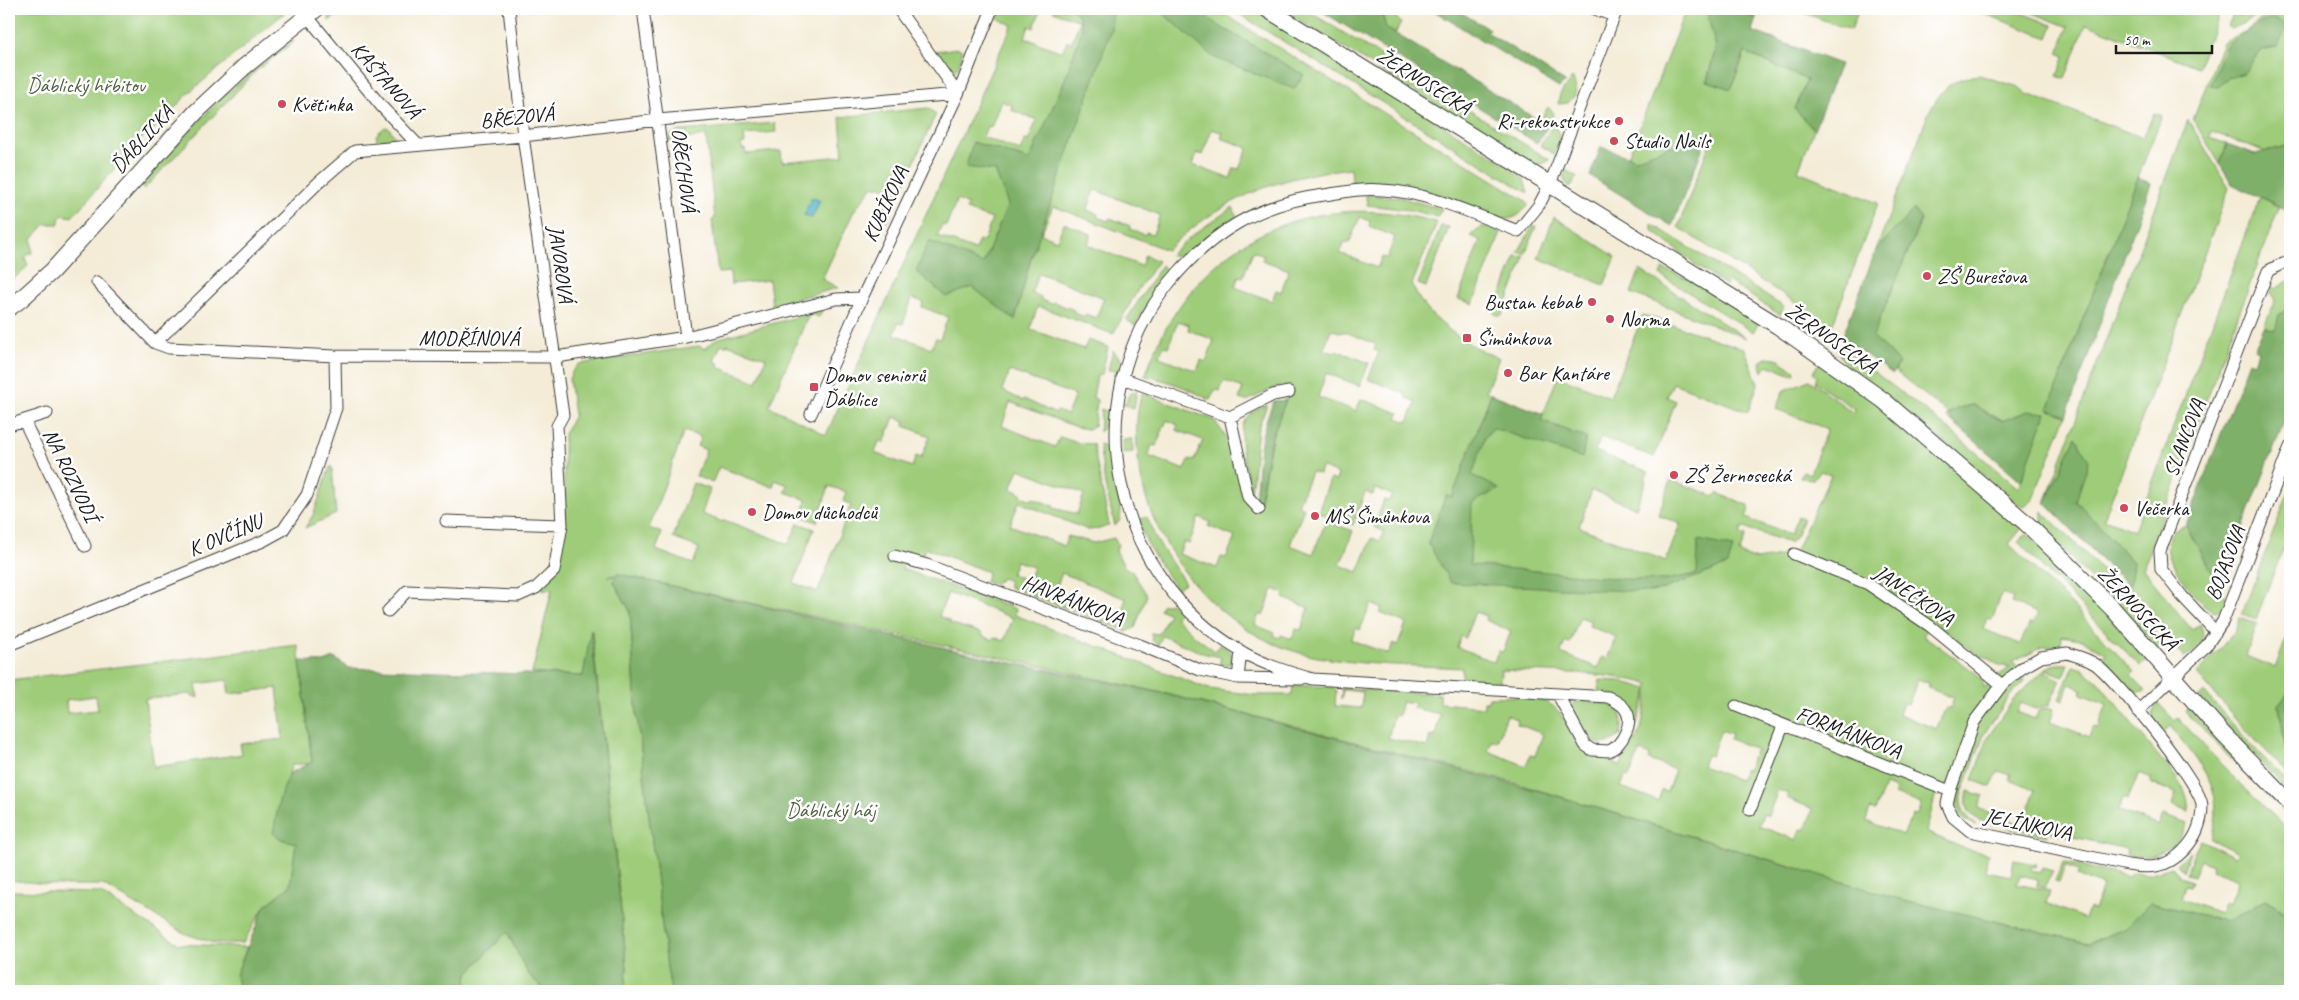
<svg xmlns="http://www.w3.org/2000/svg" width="2299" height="1000" font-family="Caveat,sans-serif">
  <rect width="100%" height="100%" fill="#fff"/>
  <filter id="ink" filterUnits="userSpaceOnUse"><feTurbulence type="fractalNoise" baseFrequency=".02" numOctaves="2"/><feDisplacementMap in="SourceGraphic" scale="10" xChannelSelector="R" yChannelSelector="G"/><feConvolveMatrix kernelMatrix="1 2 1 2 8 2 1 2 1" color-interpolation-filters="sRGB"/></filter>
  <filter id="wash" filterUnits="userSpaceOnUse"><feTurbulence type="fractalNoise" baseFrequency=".0096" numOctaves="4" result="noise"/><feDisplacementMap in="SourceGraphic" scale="20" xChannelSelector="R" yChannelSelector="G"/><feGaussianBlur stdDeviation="1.12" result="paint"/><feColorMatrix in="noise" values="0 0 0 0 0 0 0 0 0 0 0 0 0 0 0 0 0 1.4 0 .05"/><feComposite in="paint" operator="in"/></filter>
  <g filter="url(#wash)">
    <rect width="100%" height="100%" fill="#f4ecd7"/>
    <!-- green -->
    <path fill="#9fcc79" stroke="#5e744a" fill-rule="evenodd" d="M9 9H289L191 91 151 132 149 130 72 217 63 215 59 219V224H45L32 239V253L27 255 25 259 28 266 9 283Z
      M329 9H346L329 21Z
      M1001 9H1041L1034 28 1029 26 1025 38 1062 52 1067 41 1071 43 1080 21 1053 11 1054 9H1216L1525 200 1528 205C1523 212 1516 219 1506 219 1491 219 1467 204 1452 199 1420 187 1386 183 1352 183L1351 168C1279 176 1220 199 1167 250L1053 206 1041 234 1057 240 1064 223 1091 234 1088 245 1141 266 1145 255 1158 261 1139 288 1113 334 1038 306 1030 329 1084 349 1088 340 1108 347 1102 374 1097 376 1093 397 1097 400 1094 427 1087 429 1076 427 1010 402 1002 426 1055 447 1060 437 1078 443 1093 444 1109 525 1100 529 1088 530 1019 502 1010 525 1064 546 1068 536 1094 543 1114 538 1118 545 1116 551 1125 568 1131 570 1147 595 1135 628 1127 631 1009 587V581L1002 578 994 584 985 582 988 572 926 548 921 557 907 555 902 569 1016 609 1015 615 1209 689 1255 695H1292L1293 685 1333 687 1336 691 1335 706 1361 708 1363 692 1343 690 1341 699 1342 688 1440 694V703L1484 707V701H1488L1489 697C1506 697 1527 695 1543 701 1564 708 1565 727 1577 742 1589 758 1594 752 1606 759 1611 762 1614 764 1620 766L1641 730 1649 684C1601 671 1550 673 1501 670L1500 685 1465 683V678H1462V668C1414 665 1365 666 1318 657 1240 643 1180 584 1151 512 1138 480 1131 426 1142 393L1214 420 1226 437 1230 449 1234 448 1258 511 1272 438 1290 388 1282 385 1246 401 1239 399 1243 388 1224 381 1220 391 1215 390 1210 400C1188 388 1170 381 1145 376 1189 246 1303 185 1435 222L1436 225 1412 284C1422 316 1469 347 1499 358L1486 391 1491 394 1543 414 1558 376 1610 397 1643 315 1745 349 1758 384 1748 412 1673 383 1667 397 1676 401 1654 457 1601 437 1595 451 1649 472 1644 480 1646 481 1636 508 1592 490 1579 527 1666 561 1680 524 1658 515 1671 480 1714 496 1717 493 1750 506 1746 518 1790 535 1798 516 1803 518 1796 537 1789 543 1743 527 1740 533 1746 536 1739 553 1756 560 1794 554 1831 475 1821 471 1813 479 1800 478 1803 471 1810 474 1827 429 1776 409 1783 391 1809 380 1854 413 1855 409 1815 382 1817 376 1813 372 1819 363 1827 359 2022 528 2009 544 2074 607 2134 672 2131 675 2146 690C2125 699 2112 674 2100 661L2106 653 2080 639 2062 636 2061 647H2043L2013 662 2025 681 2009 697 1984 734 1961 796C1960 809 1967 818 1977 825 1961 820 1955 811 1957 795L1938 785 1926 832 1963 848 1988 854 1985 871 2011 876 2014 860 2036 864V867L2032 866 2031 870 2041 872 2042 868 2053 871 2045 888 2037 886 2038 879 2020 875 2017 884 2050 891 2046 903 2085 919 2089 908 2094 910 2103 886 2077 875 2079 871 2065 866 2059 882 2055 881 2063 862 2129 877 2131 873 2148 874 2172 867 2181 877 2191 881 2189 886 2185 885 2181 899 2220 913 2224 902 2229 904 2238 880 2212 870 2213 865 2201 860 2194 876 2186 874 2194 853 2201 840 2235 857 2238 853 2210 839C2229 791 2198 761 2170 726L2161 734C2154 723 2149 715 2158 703L2175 721 2178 718 2240 784 2290 831V915L2265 900 2228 921 2150 903 2124 929 2089 943 1903 900 1515 783 1163 693 618 574 607 577 617 576 613 580 630 611 636 707 667 967 671 991H625L627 968 592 631 583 676 532 673 552 590 542 589 564 526V434L574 415 569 379 572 372 579 364 699 346 705 349 716 339 804 315V313L820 309 822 312 819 317 811 314 806 321 769 406 826 435 1012 25 997 18ZM1001 101 1012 105 1011 110 1037 120 1028 141 1025 140 1020 151 983 137 987 126 991 127ZM1212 129 1223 133 1221 138 1248 148 1239 169 1234 168 1230 179 1193 165 1197 153 1202 155ZM1095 190 1160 215 1153 234 1146 232 1145 235 1130 229V226L1110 218 1108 221 1097 217 1098 214 1087 210ZM957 200 968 205 966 210 992 219 984 241 979 240 975 250 937 236 942 225 946 226ZM1360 217 1370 221 1369 226 1395 237 1387 258 1382 257 1377 268 1340 253 1344 242 1349 243ZM1253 251 1264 255 1262 260 1289 270 1281 292 1276 290 1272 301 1235 287 1239 276 1243 277ZM1039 273 1104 298 1096 318 1085 314 1084 317 1073 312 1074 310 1053 302 1052 304 1041 300V297L1031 293ZM912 298 923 302 922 307 948 317 940 339 936 338 931 348 894 334 898 323 903 324ZM1178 321 1189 325 1188 330 1214 340 1206 362 1201 360 1197 371 1159 357 1164 346 1168 347ZM1331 329 1342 333 1343 331 1376 344 1374 350 1379 352 1368 379 1406 394 1405 397 1416 402 1408 422 1397 418 1399 413 1361 399 1356 411 1318 397 1326 373 1360 386 1369 363 1336 350 1334 353 1324 349ZM727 344 766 358 757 382 718 367 719 363 714 361 721 344 726 346ZM1010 371 1075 395 1067 415 1057 411 1056 414 1024 399 1023 401 1002 390ZM894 417 905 421 904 426 930 436 921 458 916 456 912 467 875 453 879 441 884 443ZM1167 420 1178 425 1176 430 1203 440 1194 461 1189 459 1185 470 1148 456 1152 445 1156 446ZM684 431 701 437 697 446 706 450 696 476 712 483 719 467 773 487 775 480 788 485 785 492 807 500 801 516 817 522 829 486 846 492 843 501 851 505 818 592 794 583 814 529 798 523 789 544 724 520 723 522 702 514 710 489 693 483 673 538 699 548 693 564 656 550 662 533 649 528ZM1321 467 1338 474 1336 481 1330 479 1318 512 1353 525 1365 492 1373 495 1375 488 1392 495 1389 501 1384 500 1374 527 1384 531 1380 541 1372 538 1358 572 1340 565 1353 531 1326 521 1313 554 1290 545 1304 508 1298 505 1311 472 1319 474ZM1019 469 1084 494 1077 514 1053 508 1054 506 1033 498 1032 500 1021 496V493L1011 489ZM1199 517 1210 522 1208 526 1235 537 1226 558 1221 557 1217 568 1179 554 1184 542 1189 544ZM1016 561 1033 567 1028 581 1011 574ZM1062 573 1126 599 1119 618 1108 614 1107 616 1076 602 1075 604 1054 593ZM1273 589 1284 593 1283 598 1309 608 1301 630 1296 629 1292 639 1281 635 1280 638 1274 636 1275 633 1255 625 1259 614 1263 616ZM948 593 1013 618 1004 641 994 637 992 640 982 635V633L949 623 950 621 939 616ZM2002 593 2013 598 2011 603 2038 613 2033 624 2030 623 2020 644 1983 629 1987 618 1992 620ZM1371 604 1382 608 1380 613 1406 623 1398 645 1393 643 1389 654 1351 640 1356 628 1360 630ZM1475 612 1486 616 1485 620 1511 631 1503 652 1498 651 1494 662 1457 647 1461 636 1465 638ZM1580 617 1591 621 1589 626 1616 637 1607 659 1602 657 1598 668 1561 653 1565 642 1570 643ZM1934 623 1982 658 1984 656 2000 666H2010L1984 688 1983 682 1977 674 1923 635ZM1918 679 1929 683 1928 688 1954 698 1950 709 1946 708 1936 729 1899 714 1903 703 1908 705ZM1402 701 1414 703 1413 708 1440 714 1435 737 1430 736 1427 747 1388 738 1394 715 1398 716ZM1507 715 1518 720 1517 724 1543 734 1535 756 1530 755 1526 766 1488 751 1492 740 1497 742ZM1721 730 1732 734 1730 739 1756 749 1748 770 1744 769 1739 780 1702 766 1706 755 1711 756ZM1640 751 1650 755 1649 760 1675 770 1667 792 1662 790 1658 801 1621 787 1625 776 1629 777ZM1885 785 1896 789 1895 794 1921 804 1917 815 1913 814 1903 835 1866 821 1870 809 1875 811ZM1778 790 1789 794 1787 798 1813 809 1805 830 1801 829 1796 840 1759 826 1763 814 1768 816Z
      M1231 9H1255L1514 169 1524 179 1528 193Z
      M1281 9H1305L1550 160 1542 164 1530 163Z
      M1381 9H1389L1401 23 1395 34 1385 28Z
      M1686 9H1706L1716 47 1707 80 1731 89 1745 52 1807 80 1795 109 1814 130 1798 171 1878 203 1832 326 1678 227 1714 132 1635 159 1628 157Z
      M1746 9H1759L1756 18 1744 14Z
      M1793 9H1859L1851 30Z
      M1972 9H2011L2053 25 2048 38Z
      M2023 9H2221L2198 67 2086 24 2065 79 2057 76 2065 56 2058 53 2068 27Z
      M2235 9H2241L2239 16 2268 10 2232 29 2228 26Z
      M2274 9H2290V148L2269 153 2212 132 2210 138 2227 144 2220 164 2193 120 2223 42 2246 31Z
      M293 40 294 42 256 71 144 189 141 184 219 100 278 50Z
      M958 48 962 50C963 57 958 70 951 74 944 71 936 59 935 51Z
      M1979 75 2019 87 2027 94 2143 138 2154 113 2162 116 2048 409 2066 416 2032 501 2024 507 2016 504 1949 446 1845 364 1838 352 1839 345 1945 426 2018 488 2023 477 2028 411 2002 421 1973 405 1958 408 1949 414 1895 371 1899 363 1873 336 1921 220 1914 210 1876 250 1929 112C1943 88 1950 79 1979 75Z
      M1572 78C1578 89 1577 95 1568 103L1558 104 1560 94Z
      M1548 107 1554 113 1548 126 1540 121Z
      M928 108 936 114 887 221 879 216 892 191 879 185 878 188 873 186 854 211 822 279 838 288 772 305 769 280 731 284 730 272 718 273 712 220 715 219 706 136 668 141 672 134 680 131 775 123 776 132 744 135 745 143 741 144 742 149H745L746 154 778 151H781L782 162 843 156 840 117Z
      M2188 120 2229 188 2104 519 2134 531 2260 197 2279 207 2143 569 2192 630 2200 624C2208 640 2198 650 2184 658L2171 643 2146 603 2045 503Z
      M1554 124C1562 135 1559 143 1554 154L1540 145Z
      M385 127 389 128 395 137 378 142 376 135Z
      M1564 169 1577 177 1570 188 1564 180Z
      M2290 186V213L2283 208Z
      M1366 195 1399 197 1442 209 1437 217 1410 210 1367 205Z
      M1233 207 1237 217C1216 225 1202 246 1186 255 1180 258 1175 257 1170 255L1194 234Z
      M1554 217 1616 257 1604 285 1538 258Z
      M1652 224 1784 307 1780 315 1728 281 1726 285 1698 267 1652 230Z
      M1441 226 1449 227 1426 287 1418 284Z
      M1533 226H1536L1525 254 1518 252Z
      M1482 227H1492L1501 233 1473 304 1458 299 1480 240 1470 236Z
      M1516 256 1525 257 1502 315 1499 316 1494 313Z
      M1162 265 1166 269 1165 278 1135 325 1126 320Z
      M1663 269 1687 278 1759 323 1753 332 1660 275Z
      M1640 270 1746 338 1631 293Z
      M2290 280V308L2279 315 2276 330 2264 327 2275 301 2269 288 2265 290 2268 283 2275 289Z
      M1113 350 1119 357V371L1108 370Z
      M1767 357 1776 358 1794 370 1795 374 1792 375 1767 365 1763 372 1760 362Z
      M1137 390 1134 408 1124 405 1129 395Z
      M1267 405 1258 428 1251 494C1248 475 1235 438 1245 420 1250 412 1259 408 1267 405Z
      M1101 409 1111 413 1108 424 1099 432Z
      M1132 439 1133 452 1122 453V440Z
      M1099 444 1109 450 1111 456 1121 511 1120 520 1115 526 1105 485Z
      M330 467H332L336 514 305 528 313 515Z
      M2290 488V531L2256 619 2242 614Z
      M2042 511 2127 594 2164 645 2159 650 2045 531 2042 524Z
      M1147 517 1156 539 1185 583 1177 589C1161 567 1146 546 1138 520Z
      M2186 525 2228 601 2224 607 2215 612C2200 607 2171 568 2168 552 2166 544 2169 538 2173 530Z
      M2027 533 2088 593 2148 659 2140 666 2018 542Z
      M1171 603 1180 611 1175 617 1196 637 1215 651 1221 644 1230 651 1233 657 1230 664 1219 666 1221 657 1206 654 1162 636 1158 646 1152 640 1151 633 1159 634 1169 614 1160 609 1162 605Z
      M2240 618 2257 624 2246 656 2275 668 2290 629V690L2279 705 2287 758 2290 760V776L2242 726 2197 674 2233 634Z
      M298 645 312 763 292 765 289 773 281 839 296 843 290 886 264 907 243 943H214L186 934 103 885H55L9 880V680ZM227 680 229 694 277 688 283 739 240 744 242 754 154 767 145 699 189 694 198 698 196 684ZM96 696 98 710 67 713 66 700Z
      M2059 664H2068L2063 676 2045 669 2052 665Z
      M2073 666 2083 669 2098 682 2183 786 2187 798 2189 812 2172 805 2176 793 2150 783 2152 778 2139 773 2128 799 2124 797 2118 810 2158 826 2163 815 2187 824C2175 851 2154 859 2126 855L2127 849 2047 831 2046 836 2004 826 2006 819 2018 823 2022 813 2027 814 2035 790 2009 780 2011 775 1998 771 1991 787 1972 780 1988 737 2013 700 2043 671 2061 680 2049 705 2036 709 2021 703 2017 712 2035 719 2039 710 2048 708 2054 709 2050 722 2089 737 2093 727 2098 728 2107 704 2081 694 2082 689 2069 684 2063 701 2059 699Z
      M1600 680 1620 681 1648 689 1634 732C1637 706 1622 695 1598 691Z
      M2204 692 2258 752 2290 784V793L2199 697Z
      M1577 701C1604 704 1627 698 1621 735 1592 758 1584 731 1572 708L1574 702Z
      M2189 707 2245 768 2290 812V817L2262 791 2185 711Z
      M1968 791 1983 796 1978 808 2000 817 1997 825C1976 820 1962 816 1968 791Z
      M2190 852 2183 872 2176 864Z
      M9 891 100 893 179 944 247 947 236 975 239 991H9Z
      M507 931 528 974 546 991H465L468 973Z"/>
    <!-- forest -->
    <path fill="#7fb069" stroke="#4e6642" d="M1072 9H1113L1111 30 1029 265 1015 320 972 287 946 297 916 271 929 241 983 264 1008 204 995 171 966 167 973 142 1029 160 1064 82 1082 29 1079 16Z
      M1158 9H1194L1221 27 1304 75 1294 89 1213 57Z
      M1318 9H1381L1386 28 1548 126 1537 143Z
      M1431 9H1455L1489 29 1487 32 1565 82 1559 88Z
      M1706 9H1746L1744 14 1756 18 1752 31 1840 64 1814 130 1795 109 1807 80 1745 52 1731 89 1707 81 1716 47Z
      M2241 9H2272L2238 16Z
      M2274 19 2288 26 2277 47 2261 50 2244 73 2229 78 2218 86 2210 85 2227 44 2262 22Z
      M1709 132 1672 226 1590 176 1601 147 1635 159Z
      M2227 144 2255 154 2290 145V186L2283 208 2232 184 2220 164Z
      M2138 177 2151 184 2066 416 2048 409Z
      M1914 209 1921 220 1873 336 1899 363 1893 374 1842 338 1876 250Z
      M2290 308V406L2220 587 2186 525 2249 361 2254 363 2258 351 2254 349 2264 327 2275 330 2279 315Z
      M1491 394 1543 414 1541 420 1586 438 1582 458 1493 428 1486 436 1472 475 1499 489 1472 503 1470 565 1624 579 1666 580 1697 574 1698 540 1733 547 1728 565 1664 589 1651 592 1451 583 1428 543 1446 495 1452 497Z
      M1286 400 1271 439 1259 504 1255 499C1259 462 1258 435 1274 401Z
      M1973 405 2002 421 2028 411 2046 413 2021 481 1946 416 1958 408Z
      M2076 437 2089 461 2076 501 2133 562 2130 587 2045 503Z
      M618 574 1003 661 1162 693 1547 793 1903 900 2089 943 2124 929 2150 903 2228 921 2265 900 2290 915V991H671L667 967 636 707 630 611 613 580Z
      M591 629 627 968 625 991H546L528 974 507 932 468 973 465 991H239L236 975 264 907 290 886 296 843 281 839 273 833 280 797 290 773 312 762 300 661 324 662 334 658 349 668 583 676Z
      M2290 690V760L2287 758 2279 705Z"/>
    <!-- water -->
    <path fill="#4bb0ca" stroke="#346673" d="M812 197 820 201 812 218 804 215Z"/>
  </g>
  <g filter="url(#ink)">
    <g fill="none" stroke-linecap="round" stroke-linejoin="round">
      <!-- street casing -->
      <g stroke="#3c3b38" stroke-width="13">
        <path id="street" d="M643 9 686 337
          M898 9 958 94
          M1595 9 1614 16
          M307 16 382 107 418 145
          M97 282 155 343 169 348 335 356 556 357 686 337 836 299 862 298
          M155 343 318 183 355 151 523 136 658 120 958 94
          M1122 378 1230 417 1273 395 1289 392
          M811 414 862 298 958 94 992 9
          M1230 417 1248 497 1259 509
          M24 421 85 546
          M9 425 47 413
          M446 521 562 525
          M1794 554 1868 584 1930 626 2002 685
          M895 556 927 565 1140 645 1200 670 1238 678 1241 651
          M388 611 407 591 518 596 536 588 554 571 562 525 557 426 563 415 523 136 509 9
          M2216 632 2182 596 2161 569 2160 551 2268 271 2283 263 2290 262
          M9 645 263 541 283 530 307 495 336 408 335 356
          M2067 653C2076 656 2086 658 2095 664 2114 677 2203 786 2202 806 2202 823 2195 839 2184 850 2167 868 2150 869 2128 865L1970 831 1953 817 1947 804 1950 791 1974 722 2002 685 2022 668 2041 657Z
          M1238 678 1301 679
          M1558 695 1585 745 1592 750 1609 751C1622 745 1635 722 1625 709 1621 703 1613 700 1608 697L1313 679C1288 672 1265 665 1242 652 1111 576 1074 401 1170 282 1211 232 1260 203 1324 195 1344 192 1363 188 1382 190 1429 192 1475 215 1518 231L1539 205 1550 184 1617 9
          M1736 706 1950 791
          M2138 711 2206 646 2223 621 2290 447
          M1750 810 1783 726"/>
      </g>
      <!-- secondary casing -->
      <g stroke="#3c3b38" stroke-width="18">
        <path id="secondary" d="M1267 9 1778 326 1883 400 2026 523 2070 566 2113 609 2223 734 2290 803
          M9 308 20 300 52 271 196 112 244 67 316 9"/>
      </g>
      <!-- street -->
      <use href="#street" stroke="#fff" stroke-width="11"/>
      <!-- secondary -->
      <use href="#secondary" stroke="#fff" stroke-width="16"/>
    </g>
  </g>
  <!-- markers -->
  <g fill="#d1495b" stroke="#fff" stroke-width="2">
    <circle cx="282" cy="104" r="5"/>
    <circle cx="1619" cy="121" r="5"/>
    <circle cx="1614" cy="141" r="5"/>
    <circle cx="1927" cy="276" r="5"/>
    <circle cx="1592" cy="302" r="5"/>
    <circle cx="1610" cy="319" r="5"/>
    <rect x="1462" y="333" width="10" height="10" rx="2.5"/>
    <circle cx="1508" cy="373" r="5"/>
    <rect x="809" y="382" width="10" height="10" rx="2.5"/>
    <circle cx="1674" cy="475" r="5"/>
    <circle cx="2124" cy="508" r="5"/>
    <circle cx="752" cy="512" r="5"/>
    <circle cx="1315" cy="516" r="5"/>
  </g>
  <g text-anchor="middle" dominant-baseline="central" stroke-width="5" stroke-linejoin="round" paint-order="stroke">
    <!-- street labels -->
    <g font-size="21" fill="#1c1c1c" stroke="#fff">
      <text transform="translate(386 80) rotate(49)">KAŠTANOVÁ</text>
      <text transform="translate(1424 81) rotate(32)">ŽERNOSECKÁ</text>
      <text transform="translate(517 117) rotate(-6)">BŘEZOVÁ</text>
      <text transform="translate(142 139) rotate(-48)">ĎÁBLICKÁ</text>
      <text transform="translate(684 170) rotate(83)">OŘECHOVÁ</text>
      <text transform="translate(885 204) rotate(-65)">KUBÍKOVA</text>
      <text transform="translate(561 264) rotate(82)">JAVOROVÁ</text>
      <text x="469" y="338">MODŘÍNOVÁ</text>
      <text transform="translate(1831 338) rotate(35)">ŽERNOSECKÁ</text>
      <text transform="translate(2184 438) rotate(-69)">SLANCOVA</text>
      <text transform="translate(71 475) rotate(64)">NA ROZVODÍ</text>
      <text transform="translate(225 535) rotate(-23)">K OVČÍNU</text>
      <text transform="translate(2225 563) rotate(-69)">BOJASOVA</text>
      <text transform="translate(1914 595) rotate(34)">JANEČKOVA</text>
      <text transform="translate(1073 600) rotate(21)">HAVRÁNKOVA</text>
      <text transform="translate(2138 608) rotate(47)">ŽERNOSECKÁ</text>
      <text transform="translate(1849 732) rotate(21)">FORMÁNKOVA</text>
      <text transform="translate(2028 824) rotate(12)">JELÍNKOVA</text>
    </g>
    <!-- park labels -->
    <g font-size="21" fill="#506241" stroke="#fff">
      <text x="86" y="85">Ďáblický hřbitov</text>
      <text x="831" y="810">Ďáblický háj</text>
    </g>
    <!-- poi labels -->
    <g font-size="21" fill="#1c1c1c" stroke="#fff" text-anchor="start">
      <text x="292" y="104">Květinka</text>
      <text x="1609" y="121" text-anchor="end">Ri-rekonstrukce</text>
      <text x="1624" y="141">Studio Nails</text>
      <text x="1937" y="276">ZŠ Burešova</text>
      <text x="1582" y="302" text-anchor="end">Bustan kebab</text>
      <text x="1620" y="319">Norma</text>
      <text x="1477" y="338">Šimůnkova</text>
      <text x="1518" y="373">Bar Kantáre</text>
      <text x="824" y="375">Domov seniorů<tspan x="824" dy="24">Ďáblice</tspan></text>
      <text x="1684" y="475">ZŠ Žernosecká</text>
      <text x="2134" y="508">Večerka</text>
      <text x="762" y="512">Domov důchodců</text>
      <text x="1325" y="516">MŠ Šimůnkova</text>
    </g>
  </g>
  <!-- margin -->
  <rect width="2299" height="1000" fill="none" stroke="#fff" stroke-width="30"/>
  <!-- scale -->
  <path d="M2116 45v8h96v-8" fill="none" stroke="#1c1c1c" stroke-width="2.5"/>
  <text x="2124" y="45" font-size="15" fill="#1c1c1c" stroke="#ffffff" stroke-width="4" paint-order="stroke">50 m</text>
</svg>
